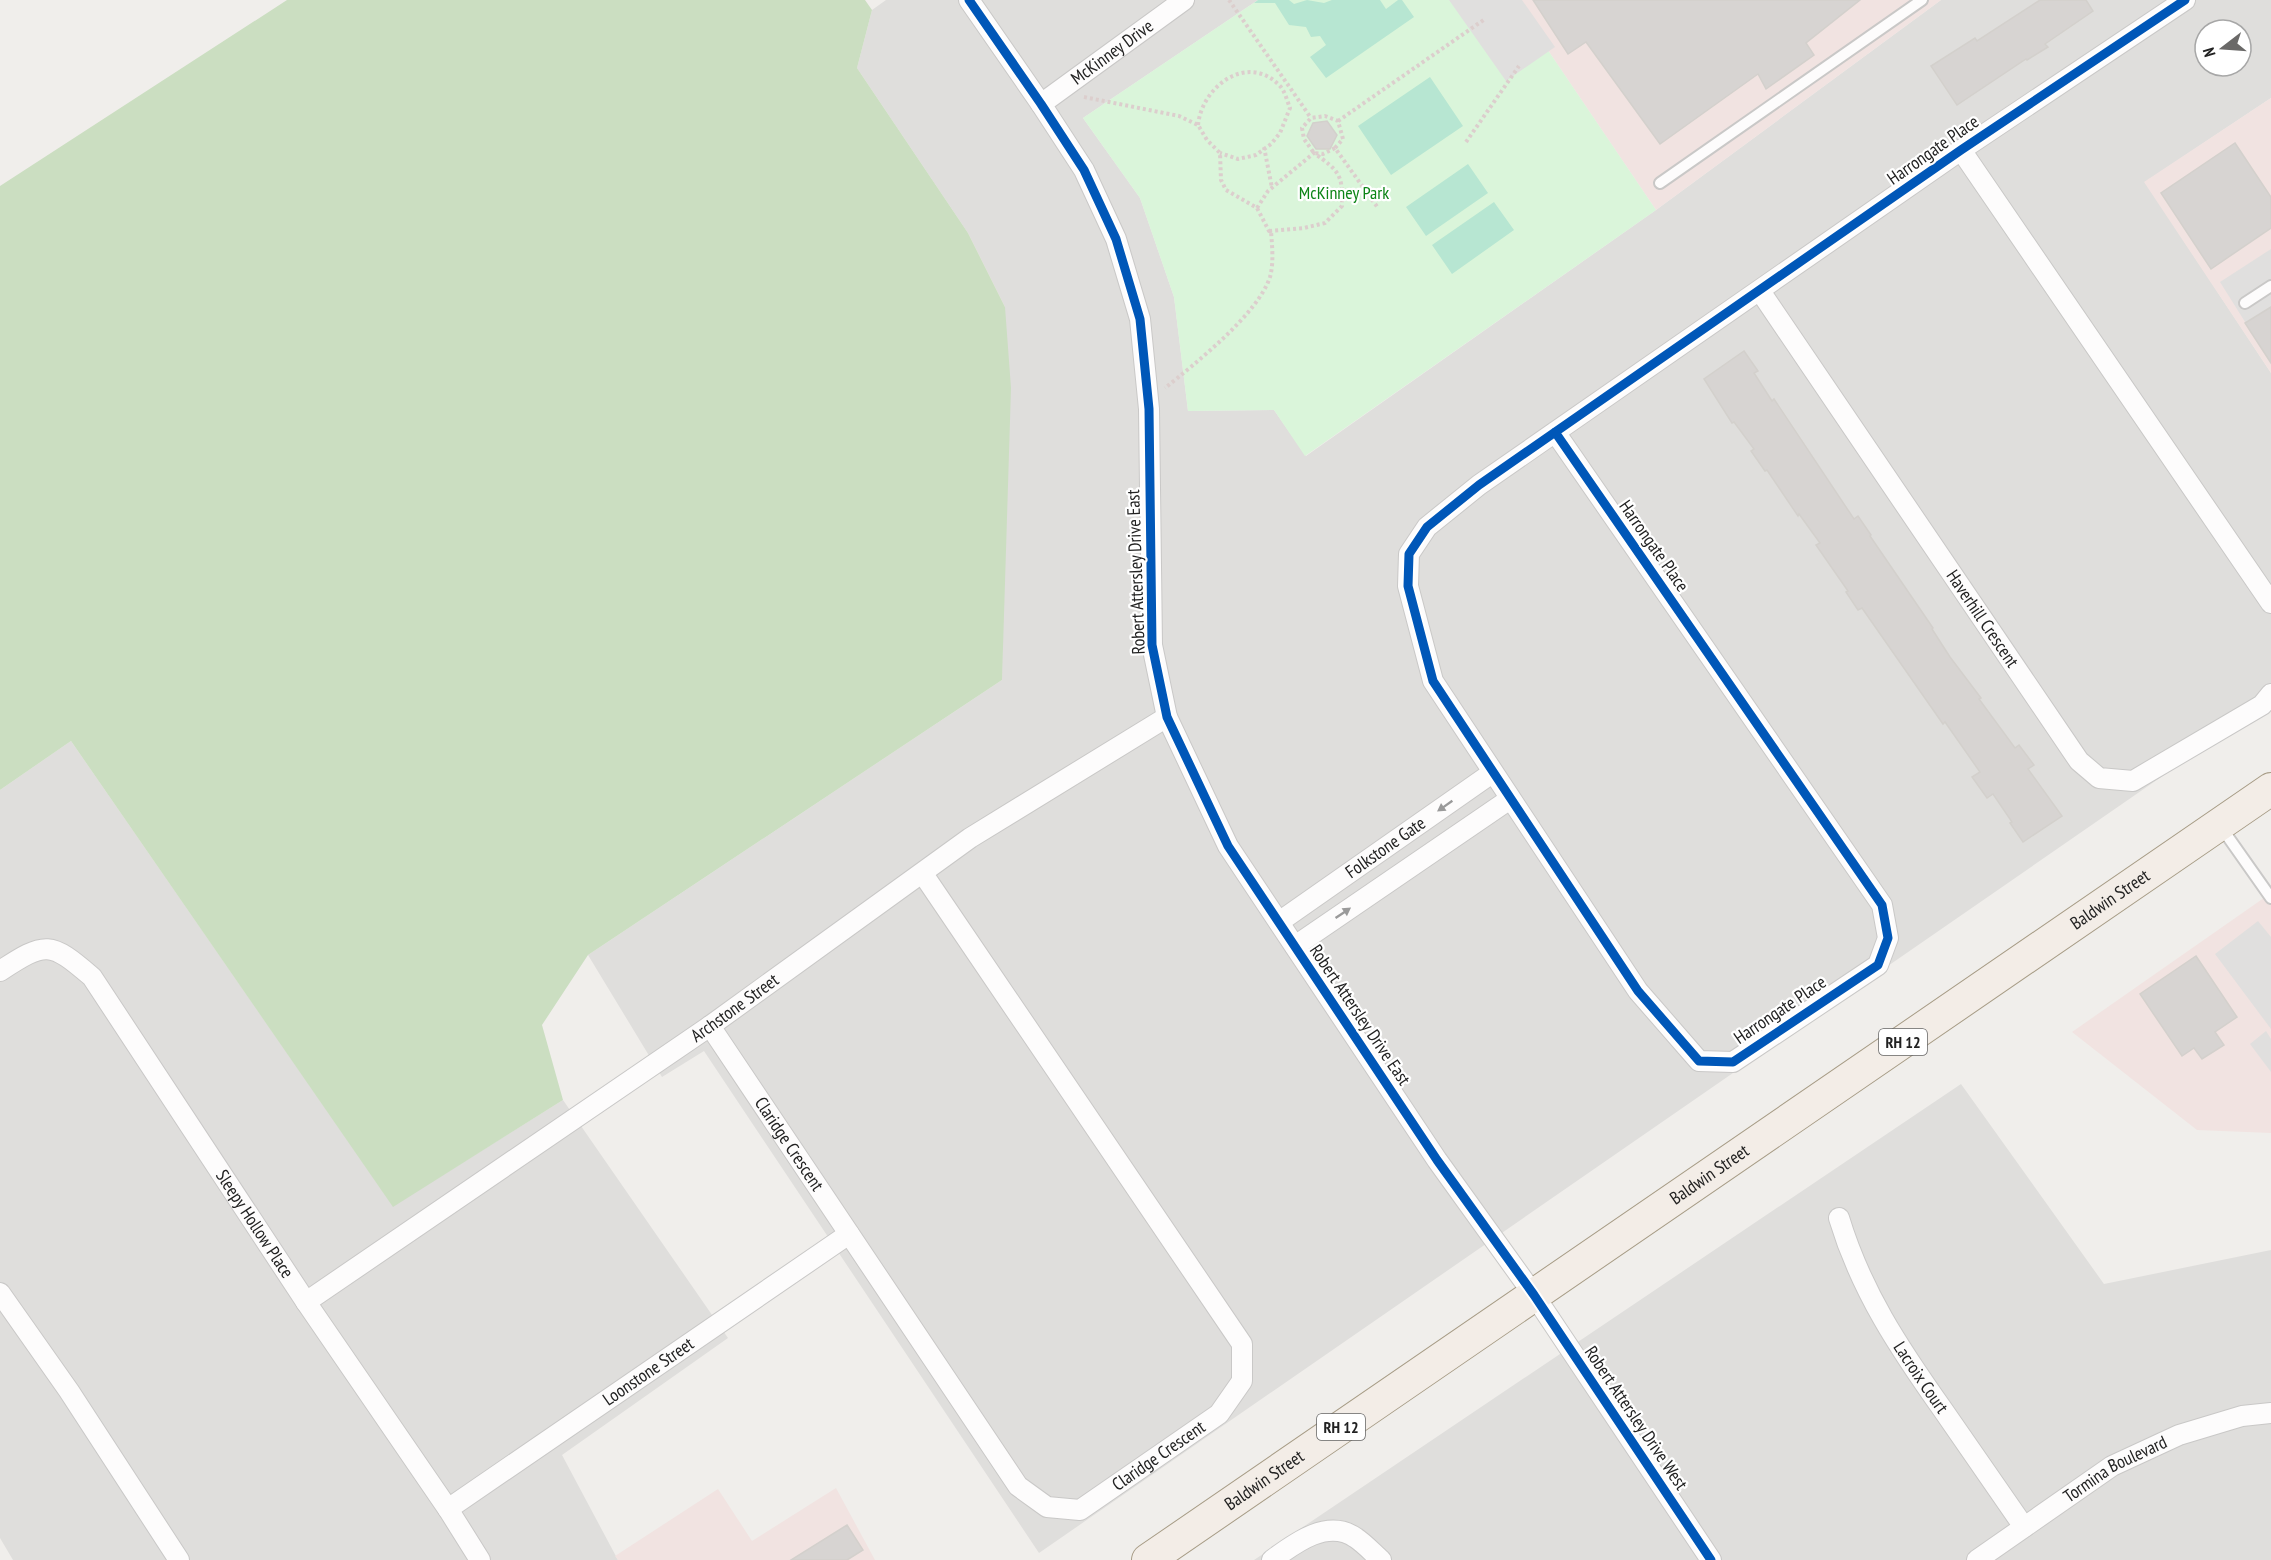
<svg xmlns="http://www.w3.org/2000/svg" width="2271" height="1560" font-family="'PT Sans Narrow',sans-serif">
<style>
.residential{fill:#dfdedc;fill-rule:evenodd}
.commercial{fill:#f1e3e1}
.forest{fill:#cbdec1}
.park{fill:#daf5da}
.pitch{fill:#b7e6d2}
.parking{fill:#e0dfde}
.building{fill:#d7d4d2;stroke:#d3d0cc;stroke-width:1.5}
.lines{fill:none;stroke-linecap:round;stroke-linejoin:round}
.service-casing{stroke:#c9c8c7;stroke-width:14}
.minor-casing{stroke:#c9c8c7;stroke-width:22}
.primary-casing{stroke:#a79c86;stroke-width:34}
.path{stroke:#dccecd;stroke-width:4;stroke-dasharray:3 3;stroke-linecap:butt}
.service{stroke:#fdfcfc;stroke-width:10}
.minor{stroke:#fdfcfc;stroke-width:20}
.primary{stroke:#f3ede7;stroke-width:32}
.cycleway-casing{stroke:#fff;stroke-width:13}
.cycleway{stroke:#0057b8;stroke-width:9}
.oneway{fill:#9a9a9a}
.labels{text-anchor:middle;stroke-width:4.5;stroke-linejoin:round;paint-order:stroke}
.shield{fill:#fff;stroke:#646464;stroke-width:1.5}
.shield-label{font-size:16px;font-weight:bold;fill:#222}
.street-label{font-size:18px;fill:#222;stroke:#fff}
.park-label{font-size:18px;fill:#0c8416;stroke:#fff}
</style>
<rect width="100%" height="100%" fill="#f0eeeb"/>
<path class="residential" d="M886 0H1258L1083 118 1140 198 1174 297 1188 411 1274 410 1306 456 1656 210 1941 0H2271V98L2145 182 2271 373V701L1039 1553 704 1051 662 1077 588 955 1002 680 1005 307 968 233 857 68 872 10ZM2205 30H2241V66H2205Z
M71 741 393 1206 563 1100 728 1338 562 1455 618 1560H13L0 1538V790Z
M1961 1084 2104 1284 2271 1250V1560H1254Z"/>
<path class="commercial" d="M1514 0H1941L1656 210Z
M2271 98V373L2144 182Z
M2271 893V1133L2197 1130 2072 1032Z
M836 1488 875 1560H618L615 1556 718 1489 752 1541Z"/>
<path class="forest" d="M287 0H865L872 10 857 68 968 233 1005 307 1011 388 1002 680 588 955 542 1025 563 1100 393 1207 71 741 0 790V186Z"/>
<path class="park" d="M1258 0H1514L1656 210 1305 456 1274 410 1188 411 1174 297 1140 198 1083 118Z"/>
<path class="pitch" d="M1258 0H1289L1294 4 1307 0 1324 3 1332 0H1380L1386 9 1398 0H1402L1414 17 1326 78 1310 57 1326 45 1320 36 1311 37 1306 27 1289 25 1275 3H1254Z
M1430 77 1463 126 1391 175 1358 126Z
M1468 164 1488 193 1426 236 1406 207Z
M1494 202 1514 230 1452 274 1432 245Z"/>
<path class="parking" d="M1449 0H1522L1555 47 1506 81Z
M2271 249V310L2247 325 2220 282Z
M2258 921 2271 937V1029L2215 954Z
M2266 1031 2271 1039V1072L2250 1044Z"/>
<path class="building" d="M1533 0H1860L1806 43 1814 55 1766 89 1758 74 1660 144 1586 42 1568 54Z
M2040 0H2086L2093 11 2045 44 2048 47 2027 60 2026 59 1957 105 1931 66 1975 38 1977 41Z
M1327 121 1337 135 1330 149H1316L1307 136 1313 123Z
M2235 143 2271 197V228L2211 269 2161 193Z
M2271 307V363L2245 323Z
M1744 351 1758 371 1754 373 1772 401 1774 399 1854 519 1858 516 1871 535 1870 536 1933 628 1932 629 1950 657 1981 698 1979 699 2015 748 2019 745 2034 765 2028 769 2062 816 2023 842 2010 823 2012 822 1993 794 1987 798 1972 777 1980 772 1945 722 1943 724 1862 608 1858 610 1846 592 1848 591 1816 545 1820 543 1799 514 1798 516 1767 470 1765 471 1751 451 1754 449 1734 422 1732 423 1704 379Z
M2196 956 2237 1017 2215 1032 2224 1045 2202 1059 2194 1048 2182 1056 2140 994Z
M847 1525 863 1550 847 1560H791Z"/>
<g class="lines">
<defs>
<path id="service" d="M1660 183 1922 0
M2245 303 2271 286
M2221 827 2271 898"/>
<g id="minor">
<path d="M969 0 1041 104 1084 170 1116 239 1140 319 1149 409 1152 645 1167 717 1228 846 1437 1160 1534 1295 1711 1560"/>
<path id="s1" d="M1041 104 1184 0"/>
<path d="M1961 150 2271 603"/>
<path id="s2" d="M1760 291 2079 761 2099 778 2133 781 2262 705 2271 694"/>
<path d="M1555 432 1882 905 1888 938 1878 965 1733 1062 1699 1061 1638 991 1433 681 1408 586 1409 554 1427 527 1479 485 1961 150 2185 0"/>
<path id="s3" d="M1279 922 1492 773"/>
<path d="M1295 946 1510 799"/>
<path id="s4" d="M0 971C46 941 50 941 92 977L306 1302 448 1509 480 1560"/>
<path id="s5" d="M710 1026 1018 1486 1047 1507 1080 1510 1219 1414 1242 1381V1344L923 874"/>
<path id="s6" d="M1839 1218C1861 1291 1899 1348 1943 1410 1970 1449 1997 1488 2024 1527"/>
<path d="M0 1293 69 1391 179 1560"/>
<path id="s7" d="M306 1302 710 1026 970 838 1167 717"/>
<path id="s8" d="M448 1509 849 1234"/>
<path d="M1272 1560C1295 1543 1328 1518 1356 1538 1365 1544 1373 1553 1381 1560"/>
<path id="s9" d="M1977 1560 2112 1466 2179 1435 2242 1416 2271 1413"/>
</g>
<g id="primary">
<path id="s10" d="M1148 1560 2271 789"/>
</g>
</defs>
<use href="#service" class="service-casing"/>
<use href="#minor" class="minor-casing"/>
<use href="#primary" class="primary-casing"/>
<path class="path" d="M1229 0 1311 118
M1084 97 1179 116 1198 125 1207 140 1220 153 1221 180 1226 190 1257 208 1269 231H1271C1272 246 1274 262 1270 277 1258 314 1196 363 1165 388
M1338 121 1485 19
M1198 125C1202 86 1248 52 1280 86 1285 91 1287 101 1290 108L1280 133 1271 144 1256 155 1238 159 1220 153
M1466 142 1519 66
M1264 147 1272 188
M1335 148 1323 154 1314 153 1304 139 1302 128 1311 118 1325 116 1338 121 1343 139 1335 148 1378 208
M1257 208 1268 191 1314 153C1339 171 1343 174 1342 206L1325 223 1304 228 1270 231"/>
<use href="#service" class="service"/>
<use href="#minor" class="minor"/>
<use href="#primary" class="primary"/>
<defs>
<path id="cycleway" d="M969 0 1041 104 1084 170 1116 239 1140 319 1149 409 1152 645 1167 717 1228 846 1437 1160 1534 1295 1711 1560
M1555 432 1882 905 1888 938 1878 965 1733 1062 1699 1061 1638 991 1433 681 1408 586 1409 554 1427 527 1479 485 1961 150 2185 0"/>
</defs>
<use href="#cycleway" class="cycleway-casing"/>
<use href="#cycleway" class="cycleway"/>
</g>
<defs><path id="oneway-solid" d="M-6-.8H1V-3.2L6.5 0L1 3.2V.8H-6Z" transform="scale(1.5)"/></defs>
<g class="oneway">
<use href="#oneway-solid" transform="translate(1445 806) rotate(145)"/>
<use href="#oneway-solid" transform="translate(1343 913) rotate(-34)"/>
</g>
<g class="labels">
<g class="shield">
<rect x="1879" y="1029" width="48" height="26" rx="4.5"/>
<rect x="1317" y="1414" width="48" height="26" rx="4.5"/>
</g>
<g class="shield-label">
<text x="1903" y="1048">RH 12</text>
<text x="1341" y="1433">RH 12</text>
</g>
<g class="street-label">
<text dy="6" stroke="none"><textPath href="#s1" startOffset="88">McKinney Drive</textPath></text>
<text transform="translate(1933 150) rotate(-35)" y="6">Harrongate Place</text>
<text transform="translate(1654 546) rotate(55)" y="6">Harrongate Place</text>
<text transform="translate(1136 572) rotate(-92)" y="6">Robert Attersley Drive East</text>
<text dy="6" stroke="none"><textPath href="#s2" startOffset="396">Haverhill Crescent</textPath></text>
<text dy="6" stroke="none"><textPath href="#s3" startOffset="130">Folkstone Gate</textPath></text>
<text dy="6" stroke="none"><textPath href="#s10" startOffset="1167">Baldwin Street</textPath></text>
<text dy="6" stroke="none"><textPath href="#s7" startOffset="520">Archstone Street</textPath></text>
<text transform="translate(1780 1010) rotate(-34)" y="6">Harrongate Place</text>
<text transform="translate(1360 1015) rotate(56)" y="6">Robert Attersley Drive East</text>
<text dy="6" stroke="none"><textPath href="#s5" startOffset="142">Claridge Crescent</textPath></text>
<text dy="6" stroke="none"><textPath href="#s10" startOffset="681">Baldwin Street</textPath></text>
<text dy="6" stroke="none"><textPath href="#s4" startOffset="402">Sleepy Hollow Place</textPath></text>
<text dy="6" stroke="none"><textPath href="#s8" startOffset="243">Loonstone Street</textPath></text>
<text dy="6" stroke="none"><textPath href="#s6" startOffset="180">Lacroix Court</textPath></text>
<text transform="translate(1636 1418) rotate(56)" y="6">Robert Attersley Drive West</text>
<text dy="6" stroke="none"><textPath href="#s5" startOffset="718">Claridge Crescent</textPath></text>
<text dy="6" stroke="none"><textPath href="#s9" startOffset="166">Tormina Boulevard</textPath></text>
<text dy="6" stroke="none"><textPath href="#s10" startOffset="141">Baldwin Street</textPath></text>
</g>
<g class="park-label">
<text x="1344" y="199">McKinney Park</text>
</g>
</g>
<g transform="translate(2223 48) rotate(253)"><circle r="28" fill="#ffffff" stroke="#a7a7a7" stroke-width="1.5"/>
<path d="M0-4.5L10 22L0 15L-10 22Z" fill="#6a6968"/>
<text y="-9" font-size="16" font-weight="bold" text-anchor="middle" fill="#222222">N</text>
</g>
</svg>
